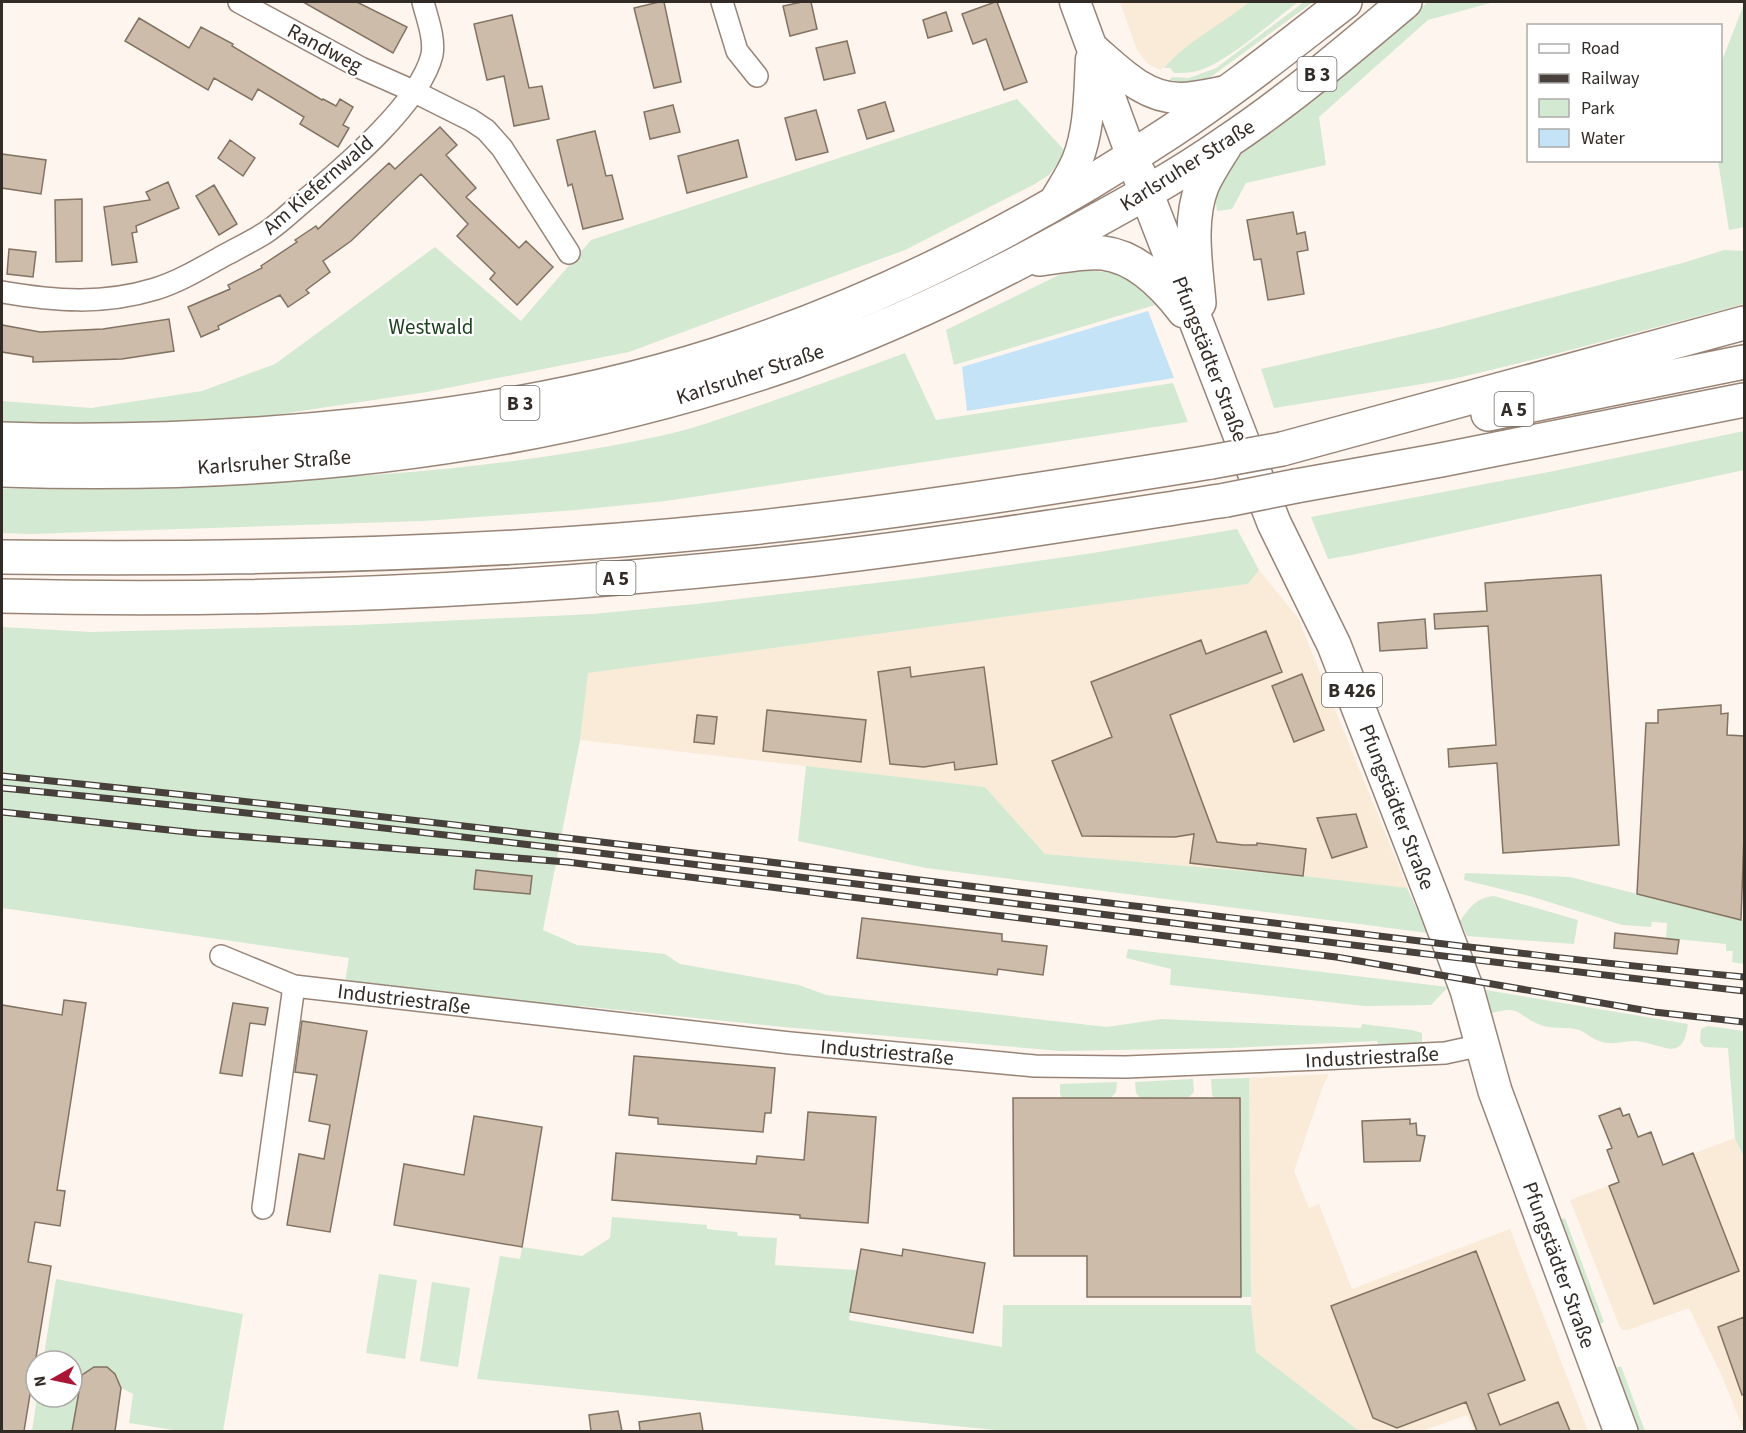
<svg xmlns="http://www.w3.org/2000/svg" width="1746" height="1433" font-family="'Source Sans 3',sans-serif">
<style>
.commercial{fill:#f9ebd7}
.green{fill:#d3e9d2}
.water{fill:#c4e3f7}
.building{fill:#cdbcaa;stroke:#827261;stroke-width:1.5}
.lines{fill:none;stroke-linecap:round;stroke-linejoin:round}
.street-casing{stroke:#988476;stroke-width:24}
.secondary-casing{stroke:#988476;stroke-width:33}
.primary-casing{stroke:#988476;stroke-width:36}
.highway-casing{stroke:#988476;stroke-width:36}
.street{stroke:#fff;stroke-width:21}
.secondary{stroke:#fff;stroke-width:30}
.primary{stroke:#fff;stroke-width:33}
.highway{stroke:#fff;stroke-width:33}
.rail-casing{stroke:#48403a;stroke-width:7}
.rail{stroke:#fff;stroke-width:4.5;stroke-dasharray:14;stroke-linecap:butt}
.highway-bridge-casing{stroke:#988476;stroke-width:36;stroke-linecap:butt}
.highway-bridge{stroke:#fff;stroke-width:33}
.labels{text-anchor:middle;stroke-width:4.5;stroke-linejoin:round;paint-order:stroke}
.shield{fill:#fff;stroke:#706b66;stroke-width:1.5}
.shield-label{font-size:20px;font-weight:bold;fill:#332b25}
.street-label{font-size:21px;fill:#332b25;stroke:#fff}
.park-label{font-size:21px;fill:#1e431f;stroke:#fff}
</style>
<rect width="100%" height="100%" fill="#fef5ef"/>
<path class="commercial" d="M1120 2H1249L1235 14 1182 50 1161 70 1148 64 1137 50Z
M1259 570 1298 618 1408 889 1303 876 1045 854 985 787 580 740 587 673 1248 584Z
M1329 1074 1323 1086 1294 1171 1309 1208 1319 1204 1352 1289 1510 1229 1588 1431H1474L1467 1415 1422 1431H1359L1256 1352 1251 1305 1249 1078Z
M1735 1138 1744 1159V1431L1721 1374 1689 1308 1628 1330H1622L1619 1325 1570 1200Z"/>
<path class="green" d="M1249 2H1298C1274 20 1225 64 1197 71 1190 73 1182 73 1174 73L1170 68H1164C1188 40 1222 25 1249 2Z
M1304 2H1313L1212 76 1191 86 1167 83 1172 77 1189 78 1216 68Z
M1428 2H1494L1428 20 1319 117 1326 165 1246 183 1232 209 1217 211 1215 194 1226 161Z
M1744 4V227L1729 230 1718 161 1720 160 1721 63Z
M1017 99 1066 152 1049 175 1033 185 905 250 629 352 427 392 161 432 2 430V401L91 408 202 391 275 364 435 247 521 321 591 240Z
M1724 250 1744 251V304L1540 358 1453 379 1274 408 1261 369 1438 328 1686 262Z
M1088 270 1119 274 1140 288 1155 305 954 365 946 330 1061 274Z
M905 353 936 420 1173 383 1188 422 666 501 576 510 423 521 30 534 2 533V489C221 483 444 483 660 436 694 429 728 416 761 405 809 388 857 371 905 353Z
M1744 431V470L1352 555 1328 559 1311 517 1554 471Z
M1237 529 1259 570 1248 584 588 673 580 740 543 930 577 945 665 954 680 964 799 985 826 995 1107 1027 1161 1019 1361 1028 1362 1024 1412 1030 1422 1033V1045L1379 1048 1377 1041 1230 1048 1060 1051 783 1027 580 1006 578 1011 345 982 349 958 2 908V627L91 632 357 625 593 614 696 604 918 578 1093 553Z
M806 766 985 787 1045 854 1303 876 1407 888 1428 933 926 868 798 841Z
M1465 873 1570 877 1744 921V964L1732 962 1733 951H1726V944L1666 938 1667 923 1652 922 1651 927 1622 925 1533 897 1464 880Z
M1494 896 1578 920 1574 944 1467 936 1460 921C1470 907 1476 898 1494 896Z
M1128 949 1448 987 1431 1005 1365 1006 1170 985 1171 969 1126 958Z
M1486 990 1688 1024C1683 1065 1662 1043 1636 1041 1624 1041 1611 1046 1599 1041 1592 1039 1587 1033 1579 1030 1566 1026 1551 1030 1538 1024 1515 1014 1521 1005 1492 1013L1487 1002Z
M1708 1026 1744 1031V1158L1735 1138 1728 1048 1704 1047 1700 1042 1701 1029Z
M1249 1078 1251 1297H1241L1240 1098H1215L1212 1095 1211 1079Z
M1193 1079 1194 1092 1189 1097 1140 1098 1136 1093 1135 1082Z
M1117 1082 1116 1092 1111 1098H1062L1060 1094V1084Z
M612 1217 707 1225V1229L737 1232 738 1236 777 1238 775 1265 857 1270 849 1320 1002 1347 1003 1305H1251L1256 1352 1359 1431H1006L477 1379 500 1256 520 1259 522 1247 582 1256 610 1238Z
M1565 1218 1604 1322 1598 1325 1558 1221Z
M379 1274 417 1280 405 1359 366 1353Z
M56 1279 243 1314 223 1431H180L129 1423 133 1394 121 1388 115 1374 107 1367H94L82 1375 72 1431 32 1432 37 1397H72V1361H43Z
M432 1282 470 1288 458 1367 420 1361Z
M1621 1366 1645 1431H1639L1615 1368Z"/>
<path class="water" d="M1148 311 1174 378 967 411 962 367Z"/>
<path class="building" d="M303 2H357L407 27 393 53Z
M659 2H664L681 82 654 88 634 8Z
M802 2H811L817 29 790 36 783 6Z
M995 2H997L1027 82 1004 90 986 39 973 44 962 14Z
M946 12 952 31 928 38 923 20Z
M512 15 529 88 542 86 549 119 514 126 504 76 487 80 474 24Z
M139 18 189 48 201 27 233 44 232 46 322 100 323 99 336 106 340 99 353 107 343 125 349 128 338 147 300 124 304 117 258 89 252 100 214 78 208 90 125 41Z
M847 41 855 73 824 80 816 48Z
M885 102 894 131 867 139 858 110Z
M673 105 680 132 650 139 644 112Z
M816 110 828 152 796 160 785 118Z
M440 127 457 145 446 155 476 188 466 197 519 248 526 241 553 267 517 305 490 279 495 273 457 236 468 224 421 174 351 241 323 261 330 272 306 290 309 293 288 307 280 295 218 326 219 329 201 337 188 307 230 289 228 285 262 268 261 266 297 242 295 240 316 226 318 229 389 163 395 169Z
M595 131 606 176 612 175 623 219 583 229 572 184 568 186 557 140Z
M230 140 255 158 243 176 218 158Z
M738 140 747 177 687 193 678 156Z
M2 154 46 160 41 194 2 188Z
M168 182 179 208 136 226 137 232 132 233 137 262 112 265 104 207 150 200 146 192Z
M214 185 237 224 219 235 196 196Z
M82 199V261L56 262 55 200Z
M1293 212 1297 234 1305 232 1308 250 1297 252 1304 294 1268 300 1261 259 1254 260 1247 220Z
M9 249 36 252 33 277 7 274Z
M169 319 174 351 122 359 33 362V357L2 352V325L40 332 103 329Z
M1601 575 1619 845 1503 853 1497 763 1449 767 1448 749 1496 745 1488 626 1435 629 1434 614 1487 611 1485 583Z
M1425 619 1427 648 1380 651 1378 623Z
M1266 631 1282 672 1170 715 1217 842 1243 845H1257V843L1306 849 1303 876 1190 863 1194 834 1175 837 1082 836 1052 761 1112 737 1091 682 1201 640 1206 654Z
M910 667 911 677 984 667 997 764 955 770 954 762 924 767 890 764 878 672Z
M1302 674 1324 730 1294 742 1272 686Z
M1721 705V714L1728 713 1727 735 1744 736V836L1741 920 1637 894 1646 723H1658V710Z
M767 710 866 720 861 762 763 751Z
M697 715 717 717 714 744 694 742Z
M1356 814 1367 847 1332 858 1317 818Z
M476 870 532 876 530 894 474 889Z
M862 918 1002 934V941L1047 946 1043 975 998 969 997 975 857 958Z
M1615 933 1679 940 1677 954 1614 948Z
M64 1000 86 1003 57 1190 65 1191 60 1226 35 1222 28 1262 51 1266 24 1431H2V1005L62 1015Z
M233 1003 268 1008 265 1025 250 1023 242 1076 220 1073Z
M302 1021 367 1031 330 1232 287 1225 299 1154 324 1159 330 1125 309 1121 317 1075 295 1072Z
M634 1056 775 1068 771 1113H765L763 1132 658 1124V1118L629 1115Z
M1013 1098H1240L1241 1297H1087V1256H1014Z
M1620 1108 1623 1116 1629 1114 1638 1137 1651 1132 1663 1165 1693 1153 1739 1271 1654 1304 1609 1186 1619 1182 1607 1150 1612 1148 1599 1116Z
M808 1112 876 1117 868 1223 800 1218V1215L612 1200 616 1153 756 1164 757 1156 804 1160Z
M474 1116 542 1127 522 1247 394 1225 404 1164 464 1175Z
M1410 1119V1124L1416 1123 1417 1135 1425 1136 1420 1161 1364 1162 1362 1121Z
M861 1249 902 1256 903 1249 985 1263 973 1333 850 1312Z
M1476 1251 1525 1380 1488 1394 1500 1425 1558 1402 1570 1431H1477L1466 1402 1397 1428 1373 1418 1331 1306Z
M1744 1317V1394L1742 1395 1718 1327Z
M94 1367H107L115 1374 121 1388 115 1431H72L82 1375Z
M618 1411 622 1431H591L589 1415Z
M700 1413 703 1431H640L639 1422Z"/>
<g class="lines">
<defs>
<path id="street" d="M239 2 361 68 413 91 471 120 486 130 502 148 569 253
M722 2 737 51 757 76
M2 292C54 301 103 305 155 289 179 282 203 267 225 255 238 248 252 241 265 233 279 224 291 212 304 201 342 169 420 104 432 55 435 38 427 18 423 2
M221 956 294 986 790 1043 1035 1066 1126 1067 1321 1059 1445 1053 1482 1045
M263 1208 294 986"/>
<path id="secondary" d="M1075 2 1132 157
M1094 49C1119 71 1145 98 1180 98 1197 98 1214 93 1231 90
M1054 202C1062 188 1071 175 1077 161 1090 129 1089 93 1091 59"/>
<path id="primary" d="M1139 174 1274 523 1334 645 1435 905 1467 990 1495 1091 1621 1432
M1039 259C1059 257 1083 251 1103 253 1137 257 1165 286 1184 311
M1199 303C1196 266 1188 222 1202 186 1208 172 1217 159 1225 146
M2 439C125 443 249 437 372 424 498 410 622 387 742 346 893 295 1037 220 1170 132 1231 92 1288 46 1345 2
M2 470C267 479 538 451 791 363 887 329 979 285 1068 236 1121 207 1175 178 1225 143 1288 101 1347 51 1405 2"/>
<path id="highway" d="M1488 414 1744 362
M1282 449 1744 323
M1296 486 1441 460 1744 400
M2 557C242 560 482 555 721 531 885 515 1048 488 1211 462
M2 596C273 603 546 589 816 559 953 543 1089 521 1226 500"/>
</defs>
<use href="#street" class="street-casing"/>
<use href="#secondary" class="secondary-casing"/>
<use href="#primary" class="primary-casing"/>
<use href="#highway" class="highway-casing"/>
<use href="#street" class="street"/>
<use href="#secondary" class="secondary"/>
<use href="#primary" class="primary"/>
<use href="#highway" class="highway"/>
<defs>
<path id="rail" d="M2 776C391 815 778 863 1167 910 1359 933 1551 959 1744 977
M2 788C584 844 1163 926 1744 991
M2 812 197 833 567 862 1336 957 1654 1012 1744 1022"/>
</defs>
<use href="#rail" class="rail-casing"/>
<use href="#rail" class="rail"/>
<defs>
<path id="highway-bridge" d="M1211 462 1282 449
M1226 500 1296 486"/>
</defs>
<use href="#highway-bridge" class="highway-bridge-casing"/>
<use href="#highway-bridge" class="highway-bridge"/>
</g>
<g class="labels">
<g class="shield">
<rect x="1297.5" y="57" width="39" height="34" rx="4.5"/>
<rect x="500.5" y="386" width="39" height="34" rx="4.5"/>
<rect x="1494.5" y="392" width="39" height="34" rx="4.5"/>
<rect x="596.5" y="561" width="39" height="34" rx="4.5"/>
<rect x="1322" y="673" width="60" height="34" rx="4.5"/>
</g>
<g class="shield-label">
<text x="1317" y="81">B 3</text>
<text x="520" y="410">B 3</text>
<text x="1514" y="416">A 5</text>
<text x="616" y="585">A 5</text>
<text x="1352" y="697">B 426</text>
</g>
<g class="street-label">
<text transform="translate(325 48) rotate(28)" y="7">Randweg</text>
<text transform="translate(1187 165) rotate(-32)" y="7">Karlsruher Straße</text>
<text transform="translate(318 185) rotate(-41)" y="7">Am Kiefernwald</text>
<text transform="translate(1210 359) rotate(69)" y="7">Pfungstädter Straße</text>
<text transform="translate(750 374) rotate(-18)" y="7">Karlsruher Straße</text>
<text transform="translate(274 462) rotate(-4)" y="7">Karlsruher Straße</text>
<text transform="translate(1397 807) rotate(69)" y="7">Pfungstädter Straße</text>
<text transform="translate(404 999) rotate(7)" y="7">Industriestraße</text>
<text transform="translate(887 1052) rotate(5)" y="7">Industriestraße</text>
<text transform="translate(1372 1057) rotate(-3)" y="7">Industriestraße</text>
<text transform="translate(1559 1265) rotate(70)" y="7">Pfungstädter Straße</text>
</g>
<g class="park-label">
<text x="431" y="334">Westwald</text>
</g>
</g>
<rect width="1746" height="1433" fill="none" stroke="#332b25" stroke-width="6"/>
<rect x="1527" y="24" width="195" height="138" fill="#ffffff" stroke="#adaaa8" stroke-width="1.5"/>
<rect x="1539" y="44" width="30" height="9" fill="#ffffff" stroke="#adaaa8" stroke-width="1.5"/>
<text x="1581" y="54" font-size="18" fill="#332b25">Road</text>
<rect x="1539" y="74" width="30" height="9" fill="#48403a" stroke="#adaaa8" stroke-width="1.5"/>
<text x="1581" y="84" font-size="18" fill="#332b25">Railway</text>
<rect x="1539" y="99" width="30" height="18" fill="#d3e9d2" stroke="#adaaa8" stroke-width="1.5"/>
<text x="1581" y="114" font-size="18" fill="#332b25">Park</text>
<rect x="1539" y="129" width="30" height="18" fill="#c4e3f7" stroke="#adaaa8" stroke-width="1.5"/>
<text x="1581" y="144" font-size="18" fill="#332b25">Water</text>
<g transform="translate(54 1379) rotate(261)"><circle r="28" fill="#ffffff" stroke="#adaaa8" stroke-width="1.5"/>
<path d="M0-4.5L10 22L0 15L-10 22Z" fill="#ac1636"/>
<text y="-9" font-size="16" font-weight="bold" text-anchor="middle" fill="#332b25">N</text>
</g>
</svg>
